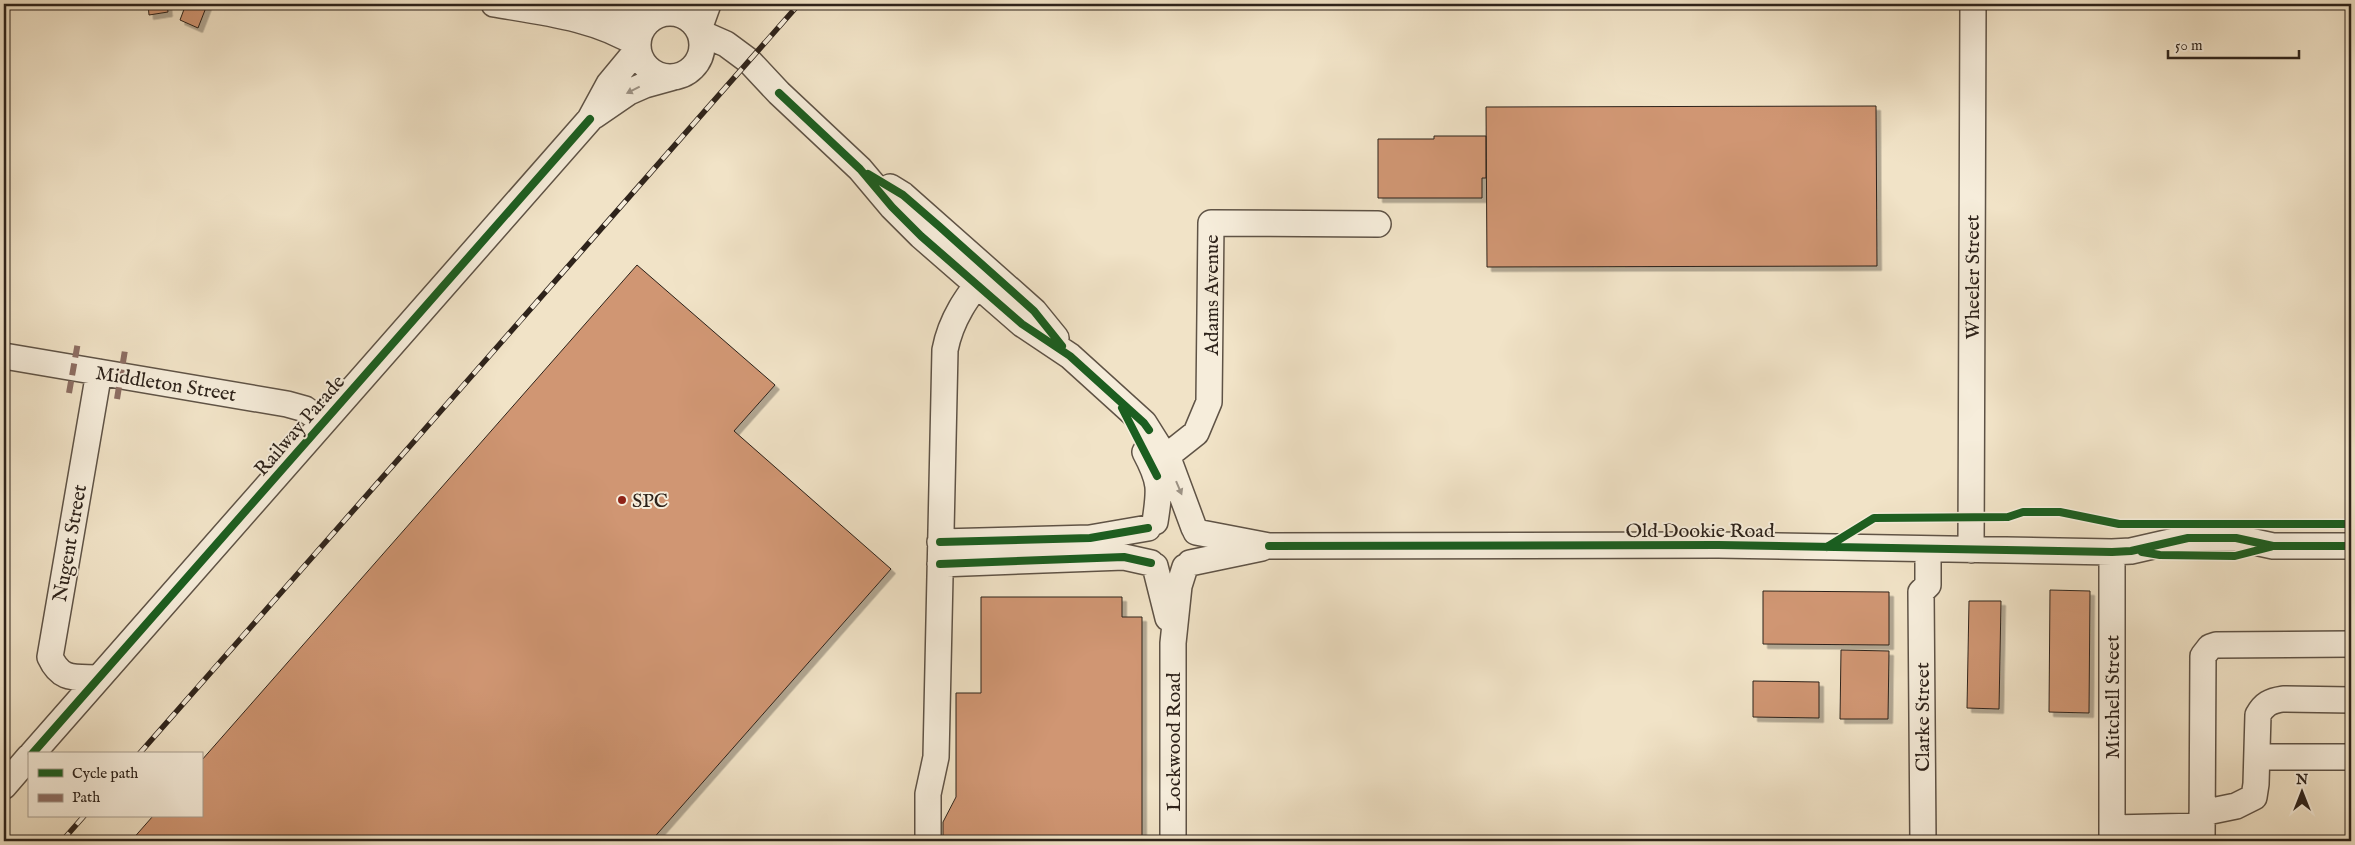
<svg xmlns="http://www.w3.org/2000/svg" width="2355" height="845" font-family="'IM FELL English',serif">
<style>
.building{fill:#d09673;stroke:#2e231b;filter:url(#shadow)}
.lines{fill:none;stroke-linecap:round;stroke-linejoin:round}
.minor-casing{stroke:#5f5346;stroke-width:28}
.minor{stroke:#f6eddb;stroke-width:25}
.rail-casing{stroke:#2e231b;stroke-width:5.5}
.rail{stroke:#f6eddb;stroke-width:4;stroke-dasharray:11;stroke-linecap:butt}
.quiet{stroke:#8d6e63;stroke-width:6;stroke-dasharray:12 6;stroke-linecap:butt}
.cycleway-casing{stroke:#f6eddb;stroke-width:11}
.cycleway{stroke:#1b5e20;stroke-width:8}
.oneway{fill:#9c9285}
.poi-dot{fill:#8f2418;stroke:#f6eddb;stroke-width:2}
.labels{text-anchor:middle;stroke-width:4;stroke-linejoin:round;paint-order:stroke}
.street-label{font-size:20px;fill:#2e231b;stroke:#f6eddb}
.poi-label{font-size:20px;fill:#2e231b;stroke:#f6eddb;text-anchor:start}
</style>
<defs>
<filter id="shadow"><feDropShadow dx="4.5" dy="4.5" stdDeviation="0" flood-color="#0004"/></filter>
</defs>
<rect width="100%" height="100%" fill="#f1e3c7"/>
<filter id="stains"><feTurbulence type="fractalNoise" baseFrequency=".004" numOctaves="4"/><feColorMatrix values="0 0 0 0 .2 0 0 0 0 .09 0 0 0 0 .02 0 0 0 .5 -.17"/></filter>
<radialGradient id="worn" r=".72"><stop offset=".6" stop-color="#630" stop-opacity="0"/><stop offset="1" stop-color="#630" stop-opacity=".3"/></radialGradient>
<path class="building" d="M148 4H167L168 12 149 15Z
M186 4 207 5 198 28 180 20Z
M1876 106 1877 266 1487 267 1486 107Z
M1434 136H1486V178H1482V198H1378V139H1434Z
M637 265 775 385 734 431 891 569 651 841H131L153 816H201V761Z
M2050 590 2090 591 2089 713 2049 712Z
M1763 591 1889 592V645L1763 644Z
M981 597H1122V617H1142V841H943V822L956 797V693H981Z
M1969 601H2001L1999 709 1967 708Z
M1841 650 1889 651 1888 719H1840Z
M1753 681 1819 682V718L1753 717Z"/>
<g class="lines">
<defs>
<path id="minor" d="M494 4C542 12 597 18 638 45
M638 45a32 32 0 1 1 64 0a32 32 0 1 1-64 0Z
M589 14 654 17
M699 29 708 4
M701 33 726 44 749 61 779 93 860 169 892 207 921 236 1022 324 1070 356 1144 423 1171 466 1194 528
M594 116 629 92 645 85 674 77
M890 187 903 195 1034 311 1056 338
M4 356 287 404 305 409 323 422
M1145 452C1161 482 1160 489 1155 522
M1164 455 1172 452 1196 433 1209 402 1211 223 1378 224
M1196 532 1269 546 1718 545 2112 552 2131 551 2188 538H2236L2273 546H2351
M940 542 1090 538 1148 528
M1971 550 1973 4
M2112 552V841
M1190 563 1262 548
M940 564 1124 557 1151 563
M1155 566 1168 618
M98 678C74 677 61 681 50 657L99 372
M32 754 590 119 609 84 638 49
M2257 757H2351
M4 786 29 757
M2202 813 2236 806 2254 797 2256 784 2258 715C2264 704 2270 701 2283 699L2351 700
M2112 828 2202 826
M928 841V794L936 757 945 350C951 318 968 296 987 271
M1173 841V643L1179 586 1185 567
M1923 841 1921 592 1928 585V549
M2202 841 2203 656 2210 647 2216 645 2351 644"/>
</defs>
<use href="#minor" class="minor-casing"/>
<use href="#minor" class="minor"/>
<defs>
<path id="rail" d="M139 754 799 4
M62 841 84 816"/>
</defs>
<use href="#rail" class="rail-casing"/>
<use href="#rail" class="rail"/>
<path class="quiet" d="M69 393 78 342
M117 399 125 350"/>
<defs>
<path id="cycleway" d="M779 93 860 169 892 207 921 236 1022 324 1070 356 1144 423 1149 430
M868 174 903 195 940 227 1034 311 1062 346
M1122 408 1157 476
M940 542 1090 538 1148 528
M1269 546 1718 545 2112 552 2131 551 2188 538H2236L2273 546H2351
M1827 547 1874 518 2008 517 2023 512H2060L2119 524H2351
M2142 552 2160 555 2235 556 2270 547
M940 564 1124 557 1151 563
M32 754 590 119"/>
</defs>
<use href="#cycleway" class="cycleway-casing"/>
<use href="#cycleway" class="cycleway"/>
</g>
<defs><path id="oneway-solid" d="M-6-.8H1V-3.2L6.5 0L1 3.2V.8H-6Z" transform="scale(1.25)"/></defs>
<g class="oneway">
<use href="#oneway-solid" transform="translate(633 90) rotate(153)"/>
<use href="#oneway-solid" transform="translate(1179 488) rotate(67)"/>
</g>
<circle class="poi-dot" cx="622" cy="500" r="5"/>
<g class="labels">
<g class="street-label">
<text transform="translate(1972 277) rotate(-90)" y="7">Wheeler Street</text>
<text transform="translate(1211 295) rotate(-90)" y="7">Adams Avenue</text>
<text transform="translate(166 383) rotate(9)" y="7">Middleton Street</text>
<text transform="translate(299 425) rotate(-49)" y="7">Railway Parade</text>
<text x="1700" y="537">Old Dookie Road</text>
<text transform="translate(69 543) rotate(-80)" y="7">Nugent Street</text>
<text transform="translate(2112 697) rotate(-90)" y="7">Mitchell Street</text>
<text transform="translate(1922 717) rotate(-90)" y="7">Clarke Street</text>
<text transform="translate(1173 742) rotate(-90)" y="7">Lockwood Road</text>
</g>
<g class="poi-label">
<text x="632" y="507">SPC</text>
</g>
</g>
<rect width="2355" height="845" fill="none" stroke="#f1e3c7" stroke-width="20"/>
<rect x="5" y="5" width="2345" height="835" fill="none" stroke="#2e231b" stroke-width="2.5"/>
<rect x="10" y="10" width="2335" height="825" fill="none" stroke="#2e231b"/>
<rect x="28" y="752" width="175" height="65" fill="#f6eddb" stroke="#a69c8e"/>
<rect x="38" y="769" width="25" height="8" fill="#1b5e20" stroke="#a69c8e"/>
<text x="72" y="778" font-size="15" fill="#2e231b">Cycle path</text>
<rect x="38" y="794" width="25" height="8" fill="#8d6e63" stroke="#a69c8e"/>
<text x="72" y="802" font-size="15" fill="#2e231b">Path</text>
<g transform="translate(2302 792)" stroke="#f6eddb" stroke-width="4" paint-order="stroke">
<path d="M0-4L9 19L0 12L-9 19Z" fill="#2e231b"/>
<text y="-8" font-size="14" font-weight="bold" text-anchor="middle" fill="#2e231b">N</text>
</g>
<path d="M2168 50v8h131v-8" fill="none" stroke="#2e231b" stroke-width="2.5"/>
<text x="2175" y="50" font-size="15" fill="#2e231b" stroke="#f6eddb" stroke-width="4" paint-order="stroke">50 m</text>
<rect width="100%" height="100%" filter="url(#stains)"/>
<rect width="100%" height="100%" fill="url(#worn)"/>
</svg>
